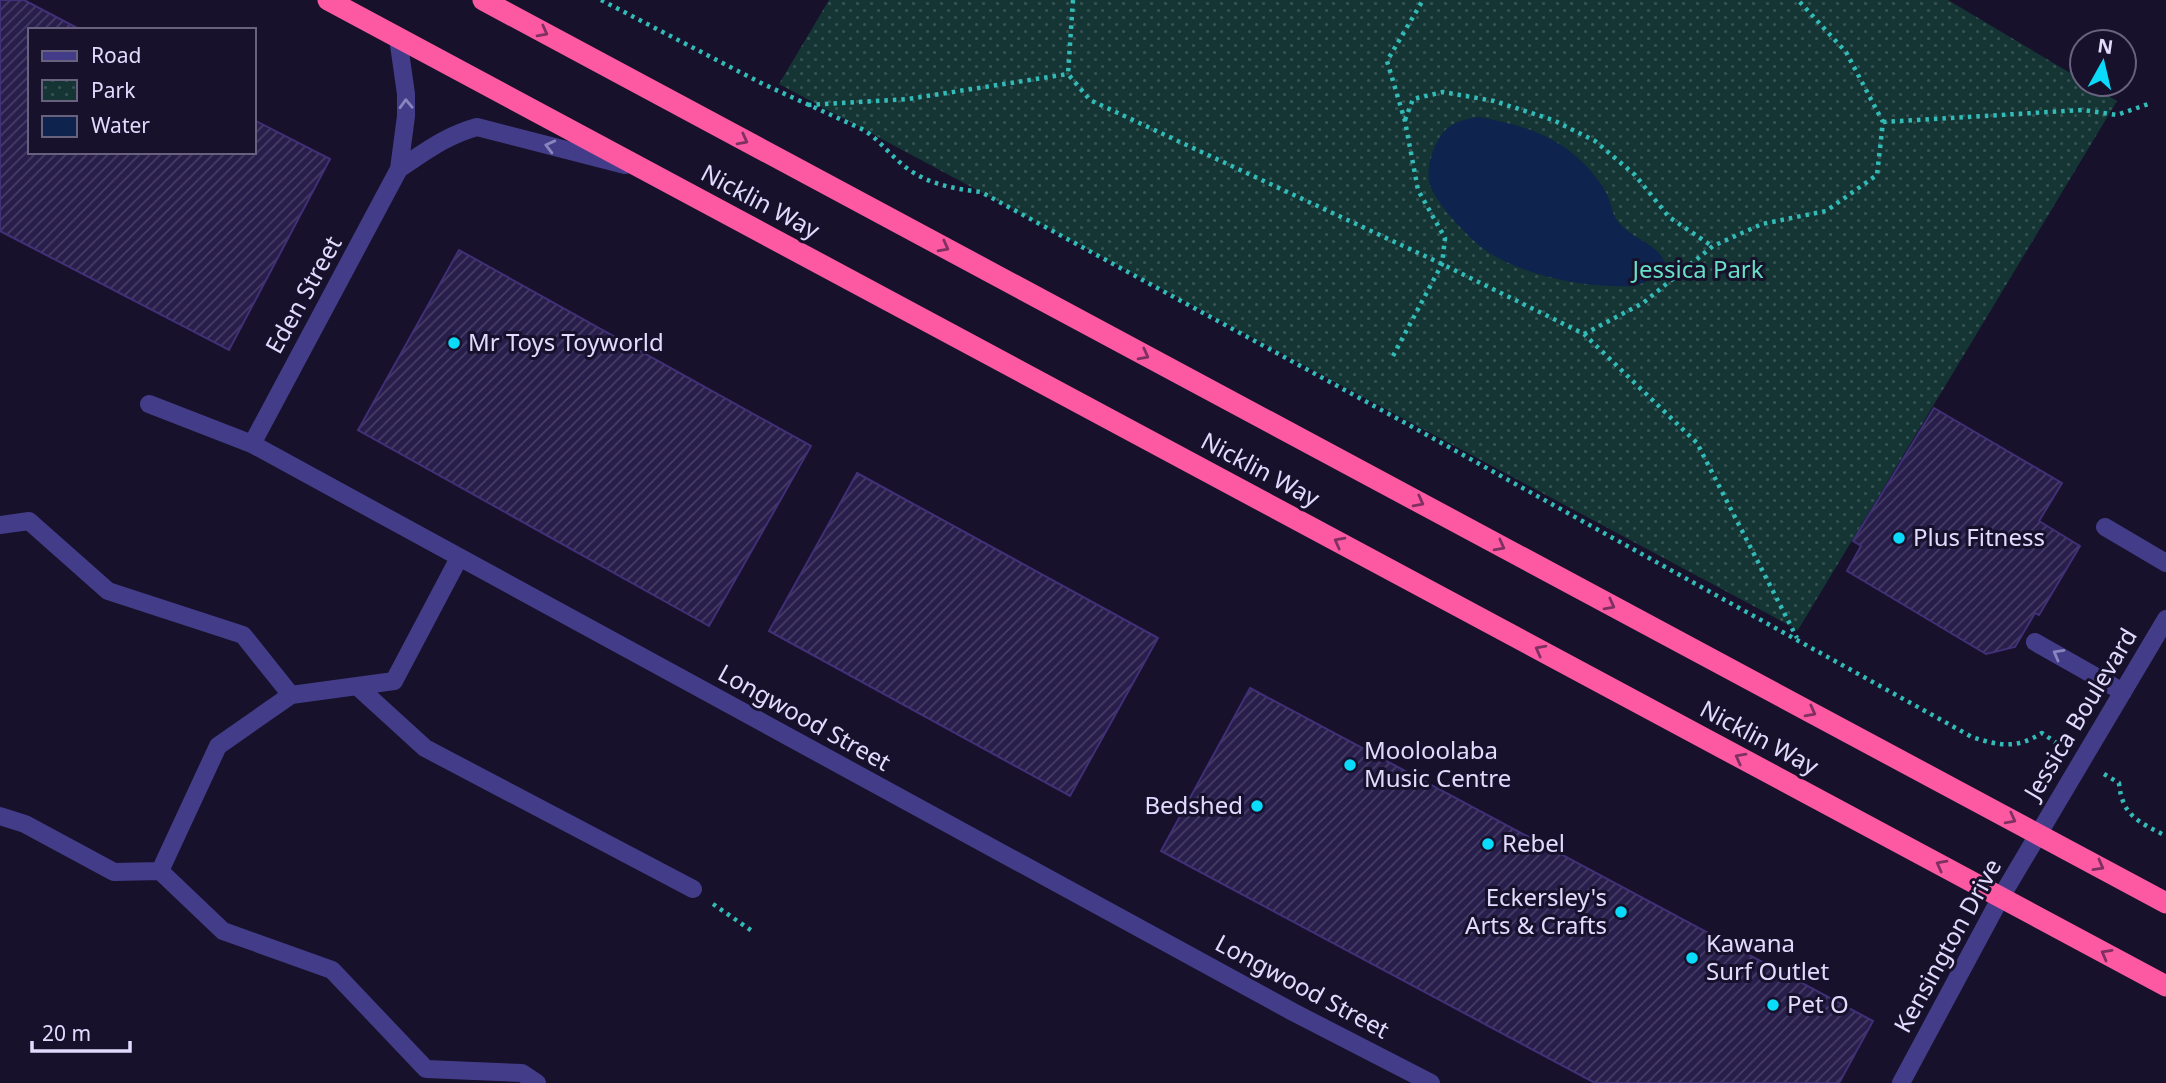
<svg xmlns="http://www.w3.org/2000/svg" width="2166" height="1083" font-family="'Noto Sans',sans-serif">
<style>
.park{fill:url(#park-dots)}
.water{fill:#0e234d}
.building{fill:url(#building-hatch);stroke:#403077;stroke-width:2}
.lines{fill:none;stroke-linecap:round;stroke-linejoin:round}
.path{stroke:#33bbb7;stroke-width:4.5;stroke-dasharray:3.5 5;stroke-linecap:butt}
.minor{stroke:#433d89;stroke-width:18}
.highway{stroke:#fc59a2;stroke-width:21}
.oneway{stroke:#7e3161}
.oneway2{stroke:#8a85be}
.poi-dot{fill:#0bdbfb;stroke:#17112b;stroke-width:2.5}
.labels{text-anchor:middle;stroke-width:6;stroke-linejoin:round;paint-order:stroke}
.street-label{font-size:24px;fill:#e1dcfe;stroke:#17112b}
.park-label{font-size:24px;fill:#67dfc5;stroke:#17112b}
.poi-label{font-size:24px;fill:#e1dcfe;stroke:#17112b;text-anchor:start}
</style>
<defs>
<pattern id="park-dots" width="8" height="8" patternUnits="userSpaceOnUse" patternTransform="scale(1.75)"><rect width="8" height="8" fill="#143534"/><path d="M2 2h.1M6 6h.1" fill="none" stroke="#365252" stroke-width="1.8" stroke-linecap="round"/></pattern>
<pattern id="building-hatch" width="6" height="6" patternUnits="userSpaceOnUse" patternTransform="scale(1.75)"><rect width="6" height="6" fill="#281e4b"/><path d="M-1 1l2-2M0 6l6-6M5 7l2-2" fill="none" stroke="#473e66"/></pattern>
</defs>
<rect width="100%" height="100%" fill="#17112b"/>
<path class="park" d="M829 0H1948L2082 80V84H2088L2117 101 1798 630 779 84Z"/>
<path class="water" d="M1478 117C1531 126 1573 141 1604 189 1611 199 1611 214 1619 223 1630 236 1647 241 1658 252 1661 255 1664 261 1667 265 1658 274 1650 282 1636 285 1630 287 1622 286 1615 286 1573 285 1528 275 1491 254 1473 243 1433 202 1429 181 1427 170 1430 159 1434 149 1443 126 1455 121 1478 117Z"/>
<path class="building" d="M0 0H24L81 30H30V152H254V120L330 159 229 350 0 231Z
M459 250 811 446 709 626 358 430Z
M1934 408 2062 483 2039 521 2080 546 2039 615 2035 613 2015 647 1986 654 1847 571 1861 546 1853 541Z
M857 473 1158 638 1070 796 769 631Z
M1250 688 1873 1021 1839 1083H1595L1161 851Z"/>
<g class="lines">
<path class="path" d="M601 0 763 84 864 130C882 142 894 160 911 171 932 185 956 189 981 192L1409 425 1972 737C2000 746 2016 749 2042 733L2061 746
M1073 0 1068 74 1090 100 1442 264 1584 334 1697 443 1797 638
M808 105 908 99 1068 74
M1405 120 1413 99 1443 92 1494 101 1553 120 1595 141 1635 175 1669 217 1712 246
M1883 122 2083 110 2117 115 2151 103
M1584 334 1643 303 1713 246 1762 224 1826 211 1877 175 1883 122 1846 52 1798 0
M1393 356 1442 264 1445 238 1418 190 1405 121 1387 61 1423 0
M2104 774 2119 783C2122 816 2139 822 2166 836
M713 904 752 931"/>
<path class="minor" d="M399 169C425 152 447 135 477 127L625 165
M149 404 252 444 1293 1012 1431 1083
M252 444 399 169 406 116V94L398 38
M0 525 29 521 108 591 243 635 291 695
M2105 527 2166 563
M459 558 394 681 291 695 218 746 160 871 223 931 332 970 426 1069 522 1073 537 1083
M2035 642 2123 692
M357 686 425 748 693 889
M0 816 25 824 114 872 160 871
M1901 1083 2001 897 2166 619"/>
<path class="highway" d="M328 0 2166 986
M483 0 2166 903"/>
</g>
<defs><path id="oneway-chevron" d="M-2-3.5L2.5 0L-2 3.5" fill="none" stroke-width="1.6" stroke-linecap="round" stroke-linejoin="round" transform="scale(1.75)"/></defs>
<g class="oneway">
<use href="#oneway-chevron" transform="translate(543 32) rotate(28)"/>
<use href="#oneway-chevron" transform="translate(743 140) rotate(28)"/>
<use href="#oneway-chevron" transform="translate(944 247) rotate(28)"/>
<use href="#oneway-chevron" transform="translate(1144 355) rotate(28)"/>
<use href="#oneway-chevron" transform="translate(1419 502) rotate(28)"/>
<use href="#oneway-chevron" transform="translate(1339 542) rotate(-152)"/>
<use href="#oneway-chevron" transform="translate(1500 546) rotate(28)"/>
<use href="#oneway-chevron" transform="translate(1610 605) rotate(28)"/>
<use href="#oneway-chevron" transform="translate(1540 650) rotate(-152)"/>
<use href="#oneway-chevron" transform="translate(1811 712) rotate(28)"/>
<use href="#oneway-chevron" transform="translate(1740 758) rotate(-152)"/>
<use href="#oneway-chevron" transform="translate(2011 819) rotate(28)"/>
<use href="#oneway-chevron" transform="translate(1941 865) rotate(-152)"/>
<use href="#oneway-chevron" transform="translate(2099 866) rotate(29)"/>
<use href="#oneway-chevron" transform="translate(2106 954) rotate(-151)"/>
</g>
<g class="oneway2">
<use href="#oneway-chevron" transform="translate(406 104) rotate(-92)"/>
<use href="#oneway-chevron" transform="translate(550 146) rotate(-166)"/>
<use href="#oneway-chevron" transform="translate(2058 654) rotate(-151)"/>
</g>
<g class="poi-dot">
<circle cx="454" cy="343" r="7"/>
<circle cx="1899" cy="538" r="7"/>
<circle cx="1350" cy="765" r="7"/>
<circle cx="1257" cy="806" r="7"/>
<circle cx="1488" cy="844" r="7"/>
<circle cx="1621" cy="912" r="7"/>
<circle cx="1692" cy="958" r="7"/>
<circle cx="1773" cy="1005" r="7"/>
</g>
<g class="labels">
<g class="street-label">
<text transform="translate(760 202) rotate(28)" y="8">Nicklin Way</text>
<text transform="translate(304 295) rotate(-61)" y="8">Eden Street</text>
<text transform="translate(1260 470) rotate(28)" y="8">Nicklin Way</text>
<text transform="translate(2081 714) rotate(-59)" y="8">Jessica Boulevard</text>
<text transform="translate(804 718) rotate(29)" y="8">Longwood Street</text>
<text transform="translate(1759 738) rotate(28)" y="8">Nicklin Way</text>
<text transform="translate(1948 946) rotate(-61)" y="8">Kensington Drive</text>
<text transform="translate(1302 987) rotate(28)" y="8">Longwood Street</text>
</g>
<g class="park-label">
<text x="1698" y="278">Jessica Park</text>
</g>
<g class="poi-label">
<text x="468" y="351">Mr Toys Toyworld</text>
<text x="1913" y="546">Plus Fitness</text>
<text x="1364" y="759">Mooloolaba<tspan x="1364" dy="28">Music Centre</tspan></text>
<text x="1243" y="814" text-anchor="end">Bedshed</text>
<text x="1502" y="852">Rebel</text>
<text x="1607" y="906" text-anchor="end">Eckersley's<tspan x="1607" dy="28">Arts &amp; Crafts</tspan></text>
<text x="1706" y="952">Kawana<tspan x="1706" dy="28">Surf Outlet</tspan></text>
<text x="1787" y="1013">Pet O</text>
</g>
</g>
<rect x="28" y="28" width="228" height="126" fill="#17112b" stroke="#68627f" stroke-width="2"/>
<rect x="42" y="51" width="35" height="10" fill="#433d89" stroke="#68627f" stroke-width="2"/>
<text x="91" y="63" font-size="21" fill="#e1dcfe">Road</text>
<rect x="42" y="80" width="35" height="21" fill="url(#park-dots)" stroke="#68627f" stroke-width="2"/>
<text x="91" y="98" font-size="21" fill="#e1dcfe">Park</text>
<rect x="42" y="116" width="35" height="21" fill="#0e234d" stroke="#68627f" stroke-width="2"/>
<text x="91" y="133" font-size="21" fill="#e1dcfe">Water</text>
<g transform="translate(2103 63) rotate(8)"><circle r="33" fill="#17112b" stroke="#68627f" stroke-width="2"/>
<path d="M0-5L12 26L0 18L-12 26Z" fill="#0bdbfb"/>
<text y="-10" font-size="19" font-weight="bold" text-anchor="middle" fill="#e1dcfe">N</text>
</g>
<path d="M32 1041v10h98v-10" fill="none" stroke="#e1dcfe" stroke-width="3.5"/>
<text x="42" y="1041" font-size="21" fill="#e1dcfe" stroke="#17112b" stroke-width="5" paint-order="stroke">20 m</text>
</svg>
